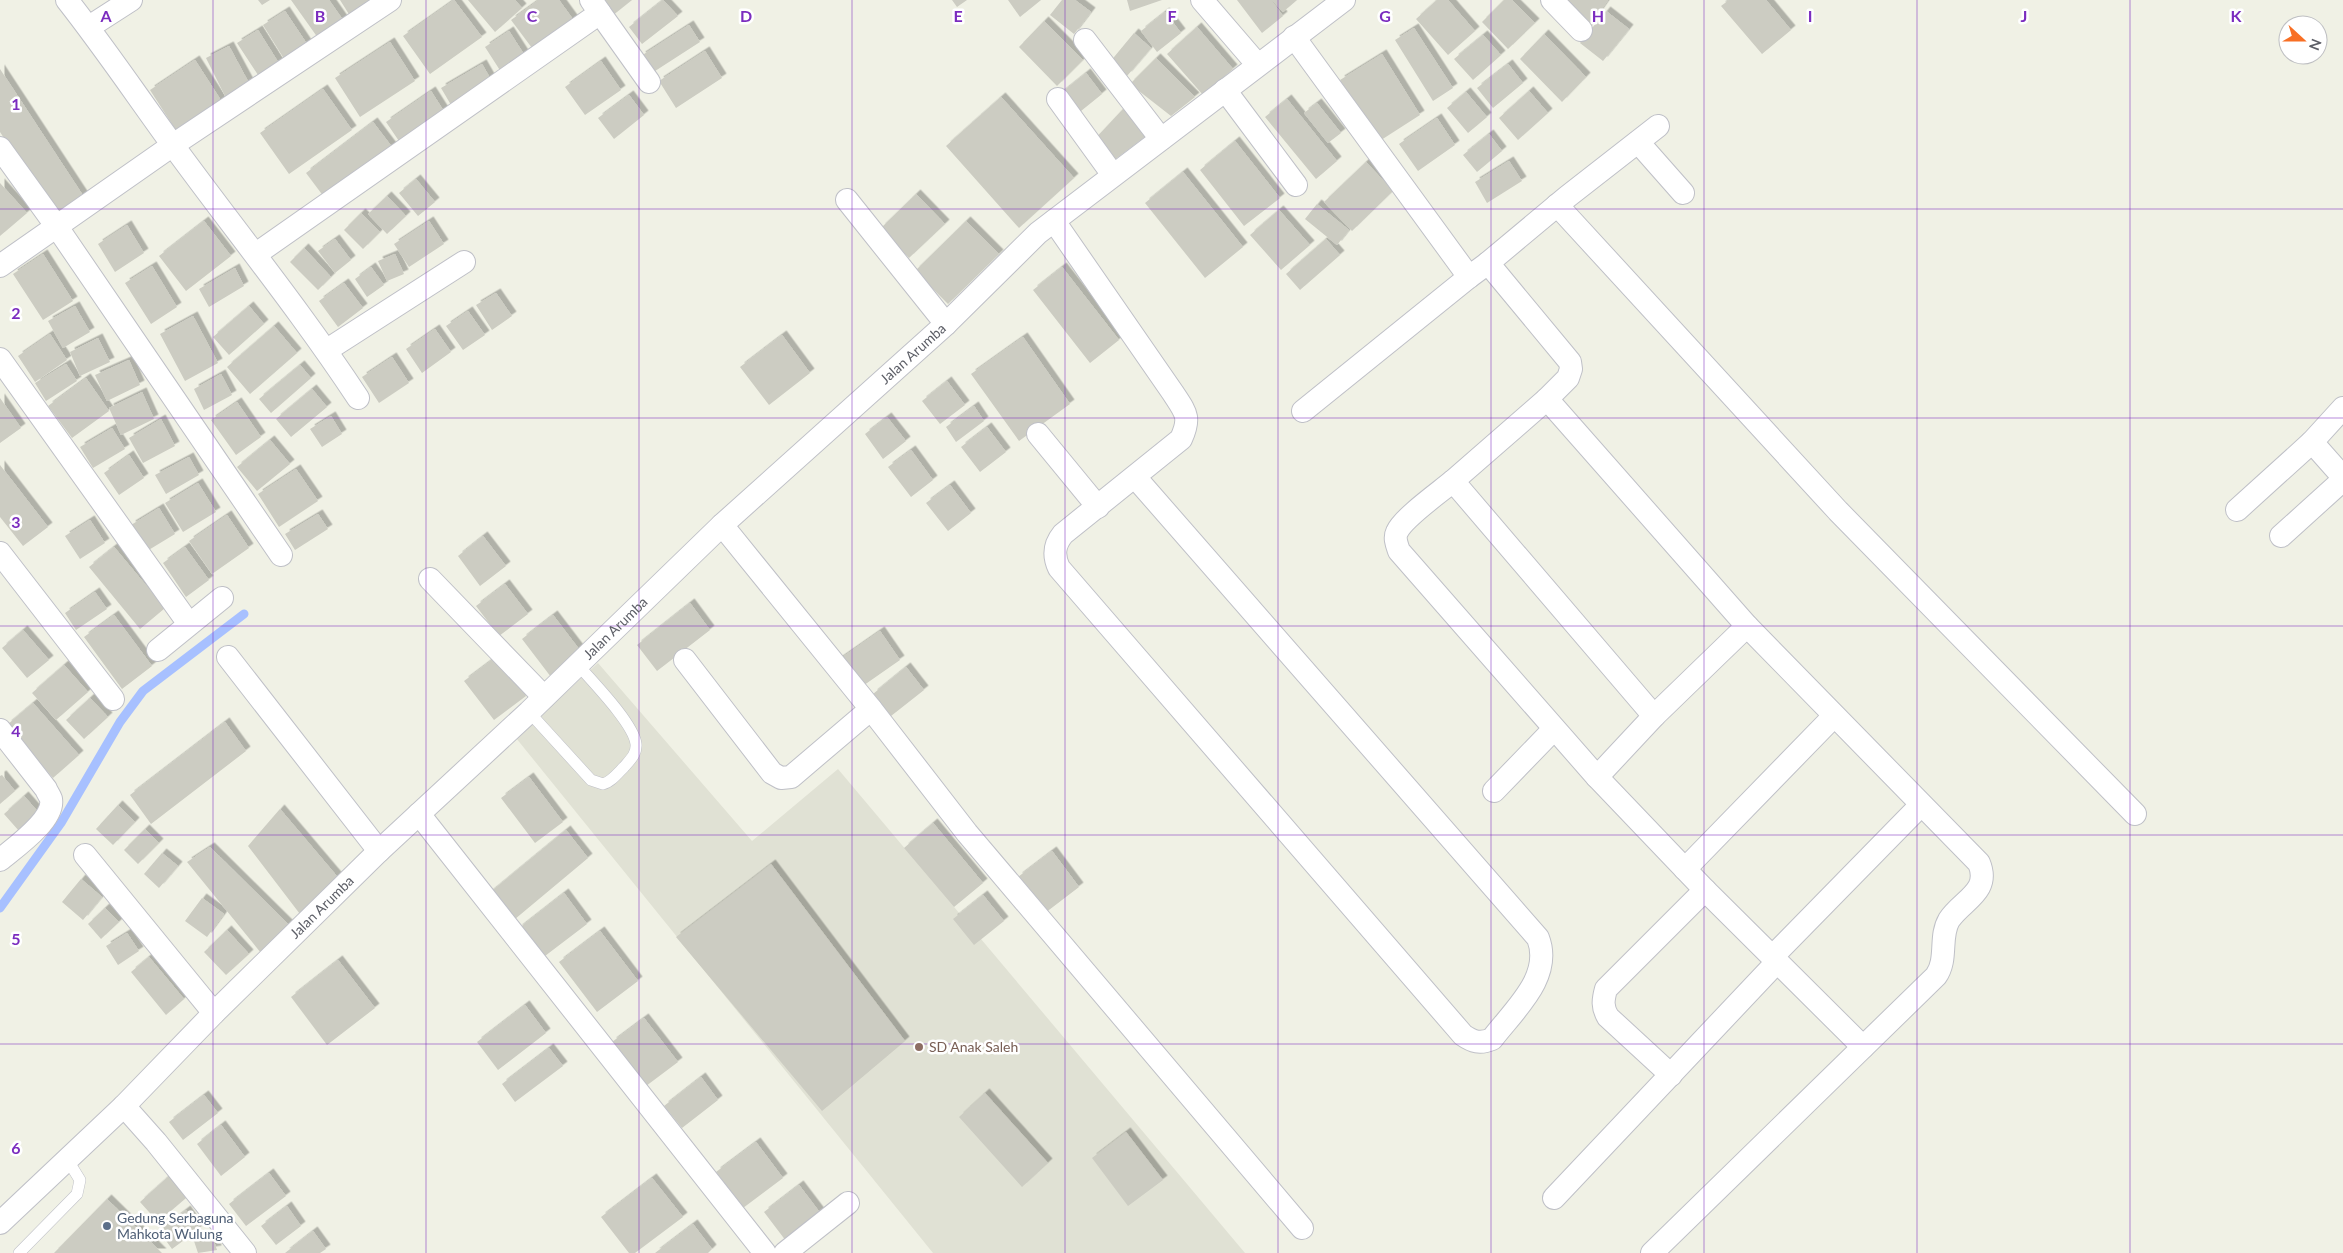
<svg xmlns="http://www.w3.org/2000/svg" width="2343" height="1253" font-family="Lato,sans-serif">
<style>
.education{fill:#e0e1d4}
.lines{fill:none;stroke-linecap:round;stroke-linejoin:round}
.stream{stroke:#a7c0ff;stroke-width:9}
.building{fill:#ccccc2;filter:url(#shadow)}
.lane-casing{stroke:#bfc0c7;stroke-width:12}
.street-casing{stroke:#bfc0c7;stroke-width:24}
.lane{stroke:#fff;stroke-width:11}
.street{stroke:#fff;stroke-width:22}
.grid{fill:none;stroke:#7b2cbf;stroke-width:1;stroke-opacity:0.55}
.education-dot{fill:#8d6e63;stroke:#fff;stroke-width:2}
.service-dot{fill:#5c6f8a;stroke:#fff;stroke-width:2}
.labels{text-anchor:middle;stroke-width:5;stroke-linejoin:round;paint-order:stroke}
.street-label{font-size:14px;fill:#5d5f67;stroke:#fff}
.education-label{font-size:14px;fill:#785e54;stroke:#fff;text-anchor:start}
.service-label{font-size:14px;fill:#4e5e75;stroke:#fff;text-anchor:start}
.grid-label{font-size:16px;text-anchor:middle;font-weight:bold;fill:#7b2cbf;stroke:#fff;stroke-width:5;stroke-linejoin:round;paint-order:stroke}
</style>
<defs>
<filter id="shadow"><feDropShadow dx="4.5" dy="-4.5" stdDeviation="0" flood-color="#0004"/></filter>
</defs>
<rect width="100%" height="100%" fill="#f0f1e5"/>
<path class="education" d="M598 663 752 841 838 769 1245 1253H933L516 738Z"/>
<g class="lines">
<path class="stream" d="M0 908 61 823 120 722 143 691 244 614"/>
</g>
<path class="building" d="M258 0H270L262 5Z
M291 0H329L343 20 318 38Z
M340 0H373L352 19Z
M454 0 482 37 430 74 403 36Z
M468 0H515L522 8 495 32Z
M539 0H559L575 22 535 52 511 20Z
M600 0H632L612 16Z
M663 0 678 16 642 44 629 27Z
M952 0H967L957 7Z
M1008 0H1041L1020 17Z
M1062 0H1075L1091 12 1074 34 1050 15Z
M1127 0H1162L1130 11Z
M1237 0H1271L1283 16 1262 33Z
M1272 0H1297L1283 12Z
M1437 0H1448L1475 31 1448 55 1416 19Z
M1504 0H1512L1535 23 1508 49 1482 22Z
M1564 0H1608L1587 30Z
M1729 0H1766L1791 30 1762 54 1721 6Z
M285 11 309 47 286 62 263 25Z
M1606 11 1629 29 1603 61 1580 43Z
M1165 12 1181 33 1157 52 1141 31Z
M1044 21 1083 60 1057 86 1019 47Z
M689 25 700 42 652 73 641 56Z
M1197 27 1233 69 1203 95 1167 54Z
M1414 28 1453 88 1433 101 1395 40Z
M258 30 280 65 260 78 237 43Z
M509 31 527 59 503 75 485 47Z
M1134 33 1151 48 1127 76 1110 62Z
M1544 34 1586 77 1562 102 1520 59Z
M1483 35 1501 55 1473 80 1454 59Z
M390 42 415 81 360 117 335 78Z
M229 46 250 85 226 98 206 58Z
M705 51 722 78 676 108 659 81Z
M1382 54 1420 115 1378 142 1340 80Z
M1156 58 1195 97 1171 116 1130 84Z
M195 60 222 102 177 132 150 90Z
M601 61 621 90 585 115 565 87Z
M482 64 494 85 454 110 441 88Z
M1508 64 1523 83 1493 108 1477 88Z
M0 69 84 197 55 216 0 132Z
M1086 73 1102 94 1076 115 1060 94Z
M323 89 352 130 289 174 260 133Z
M431 91 445 113 401 144 386 122Z
M1529 91 1548 113 1518 140 1499 118Z
M1466 92 1487 117 1468 133 1447 108Z
M629 95 644 115 614 139 598 118Z
M1001 97 1074 178 1019 228 946 146Z
M1287 99 1337 161 1316 179 1265 117Z
M1317 103 1341 133 1328 143 1304 113Z
M1123 109 1146 136 1113 161 1094 140Z
M1437 118 1455 145 1418 171 1399 144Z
M373 122 392 147 324 197 306 173Z
M1489 134 1502 151 1477 172 1463 155Z
M1235 141 1280 198 1244 226 1200 170Z
M1509 161 1522 181 1487 203 1475 182Z
M1366 162 1393 191 1352 231 1324 202Z
M1183 172 1243 247 1205 278 1145 203Z
M416 179 435 202 418 216 399 193Z
M0 183 27 213 0 236Z
M916 194 945 224 909 258 881 228Z
M387 196 406 216 387 234 368 214Z
M1317 204 1349 230 1337 245 1305 219Z
M1279 210 1310 245 1281 270 1250 235Z
M361 213 380 232 363 249 344 230Z
M204 221 231 256 186 291 159 256Z
M429 221 444 244 409 267 394 244Z
M966 221 999 254 948 304 915 271Z
M127 225 144 253 115 272 98 244Z
M335 239 351 260 335 273 318 251Z
M1326 239 1340 255 1300 290 1286 274Z
M304 248 331 277 318 290 290 262Z
M43 254 73 301 43 320 13 274Z
M395 254 404 274 387 281 378 261Z
M152 266 177 307 151 324 125 283Z
M371 267 384 285 367 297 355 279Z
M1062 267 1119 340 1090 363 1033 290Z
M235 268 244 286 209 307 199 289Z
M344 283 363 308 338 327 319 301Z
M496 293 512 316 492 330 476 305Z
M75 306 90 332 63 348 48 321Z
M249 306 264 324 229 355 213 337Z
M468 311 485 335 463 350 446 326Z
M193 316 218 363 185 381 160 334Z
M274 326 297 353 250 394 227 367Z
M435 329 451 352 422 373 406 349Z
M50 334 67 360 35 382 18 356Z
M782 335 810 373 769 405 740 367Z
M1023 337 1070 404 1019 441 971 374Z
M98 338 110 362 80 376 70 352Z
M392 357 409 383 379 403 362 377Z
M129 360 140 385 107 401 95 375Z
M66 364 77 381 46 401 35 383Z
M300 365 311 378 271 413 259 399Z
M221 374 232 395 204 410 194 389Z
M86 378 109 411 72 438 48 406Z
M947 381 965 405 940 424 922 401Z
M312 389 327 407 291 437 276 419Z
M142 392 154 419 121 435 109 408Z
M0 398 21 428 0 443Z
M237 402 261 437 236 455 211 420Z
M974 406 984 421 956 442 946 427Z
M331 416 342 434 322 447 310 429Z
M887 417 906 441 883 459 865 434Z
M161 419 175 446 143 463 129 438Z
M987 427 1006 452 980 472 961 447Z
M112 428 125 449 93 468 80 447Z
M270 440 290 464 257 491 237 467Z
M911 450 933 480 911 497 888 467Z
M129 455 144 478 119 495 104 473Z
M189 457 199 475 166 494 155 475Z
M0 465 48 527 23 546 0 517Z
M296 469 318 501 279 527 258 494Z
M198 483 216 512 183 532 165 503Z
M950 485 971 513 948 531 926 503Z
M159 508 175 534 147 551 131 525Z
M318 514 328 529 295 550 285 534Z
M227 515 249 548 212 574 189 541Z
M90 520 105 543 80 559 65 536Z
M483 536 506 566 480 586 458 556Z
M114 547 165 608 140 629 89 567Z
M185 547 209 580 186 597 163 563Z
M505 584 528 614 499 636 476 606Z
M95 592 107 609 76 630 65 613Z
M690 603 710 630 657 671 637 645Z
M114 615 152 666 122 689 84 637Z
M553 615 582 653 551 677 522 639Z
M23 630 49 660 27 678 2 648Z
M880 631 900 660 857 690 837 661Z
M496 657 526 696 494 720 464 681Z
M64 665 88 692 56 720 32 693Z
M906 667 924 690 891 716 873 694Z
M90 698 108 717 84 739 66 720Z
M33 703 79 755 53 778 7 725Z
M225 722 246 751 151 824 130 795Z
M2 775 15 791 0 804V776Z
M529 777 563 822 535 843 501 798Z
M24 796 39 813 19 831 4 814Z
M118 805 135 822 113 845 96 829Z
M280 809 341 881 303 918 248 846Z
M933 823 983 883 954 907 904 848Z
M145 829 159 843 138 864 124 850Z
M566 830 588 858 509 924 486 896Z
M210 847 290 926 261 953 187 862Z
M1052 851 1079 887 1045 913 1018 877Z
M162 853 178 866 159 888 144 874Z
M771 864 905 1041 822 1111 676 937Z
M81 879 102 897 83 920 62 902Z
M564 893 587 924 541 959 518 929Z
M983 895 1004 921 974 945 953 919Z
M202 898 224 914 207 937 185 921Z
M105 908 119 922 101 939 88 924Z
M227 930 249 954 226 975 204 952Z
M600 931 638 981 597 1012 559 962Z
M127 933 139 951 118 965 106 946Z
M149 957 184 999 166 1015 131 972Z
M338 960 375 1008 327 1045 291 997Z
M525 1005 546 1033 498 1070 477 1042Z
M644 1018 678 1062 646 1086 612 1042Z
M549 1048 563 1066 515 1102 502 1084Z
M701 1077 718 1100 682 1128 664 1106Z
M985 1093 1048 1163 1022 1187 959 1117Z
M204 1095 218 1113 183 1140 169 1122Z
M221 1125 245 1157 221 1176 197 1144Z
M1126 1132 1163 1180 1128 1206 1092 1158Z
M756 1142 783 1178 743 1208 716 1172Z
M269 1173 286 1196 246 1226 229 1204Z
M168 1177 186 1198 158 1222 140 1202Z
M652 1178 683 1217 635 1253H629L601 1217Z
M799 1185 821 1214 786 1241 764 1212Z
M107 1199 162 1253H54Z
M287 1206 301 1226 276 1245 261 1226Z
M186 1210 199 1229 172 1249 159 1231Z
M693 1224 712 1249 708 1253H655Z
M313 1231 326 1249 320 1253H285Z
M212 1235 217 1250 198 1253 194 1241Z"/>
<g class="lines">
<defs>
<path id="lane" d="M529 712 591 780 603 784C611 782 618 773 624 767 630 760 637 754 636 744 634 724 592 681 578 665
M19 1253 77 1194 80 1180 67 1159"/>
<g id="street">
<path d="M67 0C104 47 137 96 172 144 234 229 300 310 358 398"/>
<path d="M1202 0 1257 64"/>
<path d="M1552 0 1581 30"/>
<path d="M600 13 649 82"/>
<path d="M89 27 131 0"/>
<path d="M1294 37 1469 277 1488 263 1570 362 1571 369 1568 378 1547 399 1453 481 1654 716"/>
<path d="M1085 40 1161 139"/>
<path d="M1225 90 1296 185"/>
<path d="M1058 99 1113 175"/>
<path d="M1638 142 1683 193"/>
<path d="M0 148 57 227 281 555"/>
<path d="M847 200 946 324"/>
<path d="M1557 205 1838 511 2135 814"/>
<path d="M1054 221 1173 393C1186 413 1191 417 1181 439L1063 534C1054 545 1053 555 1059 568L1463 1035C1473 1042 1480 1044 1492 1039 1514 1010 1553 977 1538 938L1135 477"/>
<path d="M256 254 600 13 591 0"/>
<path d="M1488 263 1567 197 1658 126"/>
<path d="M0 266 173 145 390 0"/>
<path d="M327 350 464 262"/>
<path d="M0 359 189 624"/>
<path d="M1547 399 1747 626 1979 863C1991 892 1962 900 1949 920 1939 937 1948 959 1936 976L1652 1253"/>
<path d="M1303 411 1469 277"/>
<path d="M1038 434 1098 507"/>
<path d="M2312 442 2343 477"/>
<path d="M1453 481C1440 492 1403 518 1397 532 1394 538 1397 545 1399 551L1597 777 1705 890 1863 1047"/>
<path d="M2237 510 2312 442 2343 408"/>
<path d="M722 525 871 709 967 833 1302 1228"/>
<path d="M2281 536 2343 480"/>
<path d="M0 553 113 699"/>
<path d="M430 579 544 697"/>
<path d="M158 650 222 598"/>
<path d="M228 657 379 851"/>
<path d="M685 660 772 773 781 778 791 777 871 709"/>
<path d="M0 730 46 789C47 792 50 796 51 799 55 820 14 848 0 860"/>
<path d="M1597 777 1654 716 1747 626"/>
<path d="M1494 791 1554 729"/>
<path d="M419 814 765 1253"/>
<path d="M85 855 214 1013"/>
<path d="M1685 869 1834 716"/>
<path d="M1773 956 1921 805"/>
<path d="M1671 1075 1608 1017C1602 1007 1603 1000 1606 989L1705 890"/>
<path d="M124 1106 156 1142 245 1253"/>
<path d="M1554 1198 1777 962"/>
<path id="s1" d="M0 1223 124 1106 214 1013 379 851 529 712 722 525 946 324 1038 233 1344 0"/>
<path d="M785 1253 848 1203"/>
</g>
</defs>
<use href="#lane" class="lane-casing"/>
<use href="#street" class="street-casing"/>
<use href="#lane" class="lane"/>
<use href="#street" class="street"/>
</g>
<path class="grid" d="M213 0V1253M426 0V1253M639 0V1253M852 0V1253M1065 0V1253M1278 0V1253M1491 0V1253M1704 0V1253M1917 0V1253M2130 0V1253M0 209H2343M0 418H2343M0 626H2343M0 835H2343M0 1044H2343"/>
<circle class="education-dot" cx="919" cy="1047" r="5"/>
<circle class="service-dot" cx="107" cy="1226" r="5"/>
<g class="labels">
<g class="street-label">
<text dy="5" stroke="none"><textPath href="#s1" startOffset="1261">Jalan Arumba</textPath></text>
<text dy="5" stroke="none"><textPath href="#s1" startOffset="856">Jalan Arumba</textPath></text>
<text dy="5" stroke="none"><textPath href="#s1" startOffset="451">Jalan Arumba</textPath></text>
</g>
<g class="education-label">
<text x="929" y="1052">SD Anak Saleh</text>
</g>
<g class="service-label">
<text x="117" y="1223">Gedung Serbaguna<tspan x="117" dy="16">Mahkota Wulung</tspan></text>
</g>
</g>
<g class="grid-label">
<text x="106" y="22">A</text>
<text x="320" y="22">B</text>
<text x="532" y="22">C</text>
<text x="746" y="22">D</text>
<text x="958" y="22">E</text>
<text x="1172" y="22">F</text>
<text x="1385" y="22">G</text>
<text x="1598" y="22">H</text>
<text x="1810" y="22">I</text>
<text x="2024" y="22">J</text>
<text x="2236" y="22">K</text>
<text x="16" y="110">1</text>
<text x="16" y="319">2</text>
<text x="16" y="528">3</text>
<text x="16" y="737">4</text>
<text x="16" y="945">5</text>
<text x="16" y="1154">6</text>
</g>
<g transform="translate(2303 40) rotate(111)"><circle r="24" fill="#ffffff" stroke="#bebfc2"/>
<path d="M0-4L9 19L0 12L-9 19Z" fill="#f86f24"/>
<text y="-8" font-size="14" font-weight="bold" text-anchor="middle" fill="#5d5f67">N</text>
</g>
</svg>
